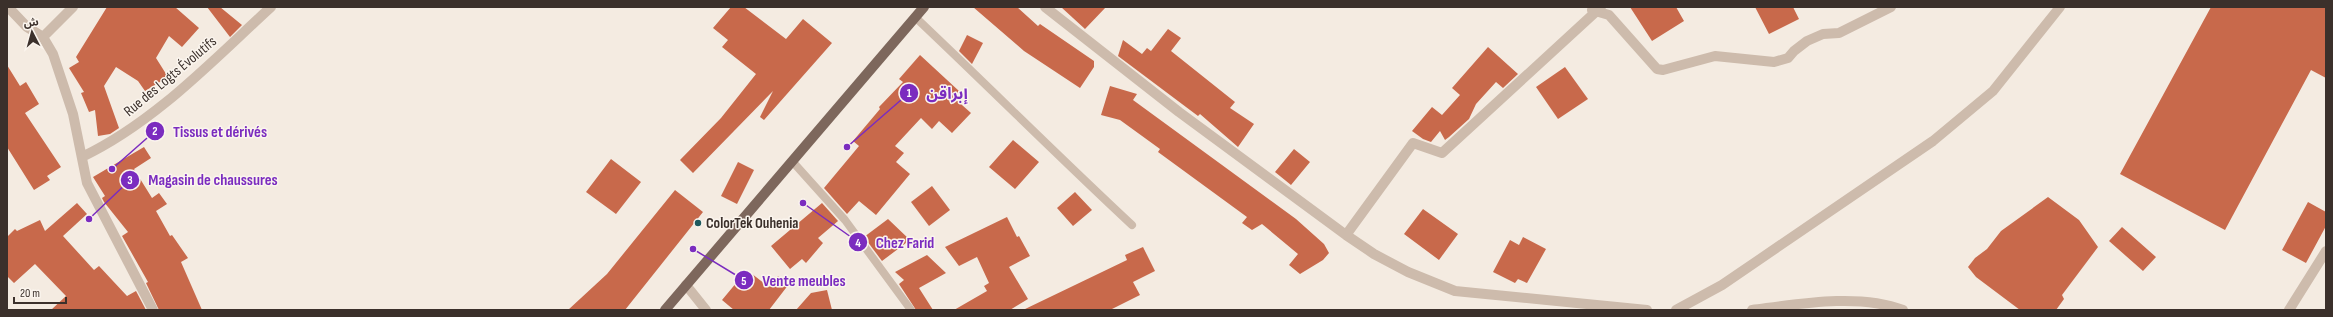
<svg xmlns="http://www.w3.org/2000/svg" width="2333" height="317" font-family="'Sofia Sans Condensed','Noto Sans Arabic',sans-serif">
<style>
.building{fill:#c8694b}
.lines{fill:none;stroke-linecap:round;stroke-linejoin:round}
.lane{stroke:#cdbbac;stroke-width:8}
.street{stroke:#cdbbac;stroke-width:10}
.primary{stroke:#7d675c;stroke-width:10}
.poi-dot{fill:#1f5a5e;stroke:#fbf5ee;stroke-width:1.5}
.labels{text-anchor:middle;stroke-width:3;stroke-linejoin:round;paint-order:stroke}
.street-label{font-size:15px;fill:#3b302b;stroke:#fbf5ee}
.poi-label{font-size:15px;font-weight:bold;fill:#3b302b;stroke:#fbf5ee;text-anchor:start}
.leader{fill:none;stroke:#7b2cbf;stroke-width:1.5}
.callout-dot{fill:#7b2cbf;stroke:#fbf5ee;stroke-width:1.5}
.mark-label{font-size:12px;text-anchor:middle;font-weight:bold;fill:#fff}
.callout-label{font-size:16px;text-anchor:middle;font-weight:bold;fill:#7b2cbf;stroke:#fbf5ee;stroke-width:3;stroke-linejoin:round;paint-order:stroke}
</style>
<rect width="100%" height="100%" fill="#f4ebe1"/>
<path class="building" d="M107 7H175L199 28 182 47 169 36 156 58 168 77 145 91 138 81 116 67 104 86 119 128 110 134 98 136 95 110 89 112 81 93 84 92 69 68 79 62 76 57Z
M207 7H220L242 25 230 37Z
M731 7H744L786 39 803 19 832 43 764 120 760 117 773 91 693 173 680 160 721 118 756 74 722 47 728 40 713 28Z
M973 7H1017L1038 26 1040 24 1094 61V67L1080 88 1024 51Z
M1061 7H1106L1085 29Z
M1630 7H1676L1684 21 1652 41Z
M1755 7H1793L1799 19 1769 34Z
M2211 7H2326V78L2311 70 2225 230 2120 174Z
M1168 29 1181 38 1171 51 1235 102 1230 108 1254 124 1238 147 1200 114 1198 116 1118 56 1123 40 1142 54 1147 48 1151 51Z
M967 35 983 43 972 64 959 51Z
M1488 47 1518 74 1503 88 1496 82 1476 104 1469 119 1449 137 1445 140 1440 131 1431 142 1423 139 1412 131 1432 107 1442 115 1460 95 1452 88Z
M920 55 959 91 953 97 971 113 952 133 939 121 932 129 921 118 895 146 904 153 896 162 910 174 876 215 859 201 847 214 824 188 859 146 853 141 880 109 879 107 903 82 899 79Z
M7 65 20 86 26 82 39 104 25 113 61 167 47 176 50 180 34 190 7 147Z
M1565 67 1588 99 1558 119 1536 87Z
M1110 86 1137 94 1133 100 1296 219 1324 244 1329 253 1323 260 1300 274 1289 265 1298 254 1262 224 1252 230 1242 223 1247 217 1158 152 1160 149 1120 120 1101 115Z
M1013 140 1039 162 1015 189 989 167Z
M144 147 151 158 134 169 152 198 159 193 167 204 156 211 170 236 172 235 188 258 181 262 202 310H159L146 283 148 282 122 236 128 232 104 202 102 198 105 196 93 177Z
M1294 149 1310 162 1291 185 1275 172Z
M611 159 641 182 616 214 586 192Z
M738 162 754 170 737 204 721 196Z
M932 186 950 210 929 226 911 202Z
M675 190 703 212 625 310H568L607 274Z
M1075 192 1092 210 1073 226 1057 208Z
M2048 197 2079 220 2098 247 2062 295 2064 299 2056 310H2020L1976 277 1968 267 1975 258 1987 249 2001 231Z
M2308 202 2326 212V226L2306 263 2282 250Z
M77 203 87 214 63 236 94 270 99 266 127 296 136 291 146 310H51L66 296 35 264 14 283 7 276V237L15 229 17 231 40 220 45 231Z
M822 203 838 221 818 238 823 243 806 263 802 259 790 269 771 246Z
M1423 209 1458 234 1439 260 1404 234Z
M1007 217 1017 237 1019 236 1030 256 1009 267 1028 299 1010 310H954L987 291 984 286 989 283 977 257 959 266 945 247Z
M888 219 910 240 882 261 864 237Z
M2122 227 2156 257 2143 271 2109 241Z
M1523 237 1546 249 1527 283 1518 279 1515 283 1493 272 1510 240 1519 245Z
M1143 247 1155 271 1133 282 1140 295 1110 310H1023L1127 260 1125 255Z
M927 255 946 273 919 288 933 310H916L899 284 904 280 895 272Z
M747 270 769 287 778 276 789 284 769 310H734L722 300Z
M827 290 832 310H796L811 293Z"/>
<g class="lines">
<path class="lane" d="M915 17C988 86 1059 157 1132 225
M792 161 845 220 911 310"/>
<path class="street" d="M8 7 27 27 43 37 53 54 73 114 87 183 153 310
M1045 7 1179 112 1346 235 1374 254 1408 272 1455 291 1647 310
M1592 10 1609 15 1657 69 1663 70 1715 56 1774 62 1788 58 1794 51 1807 41 1823 34 1839 33 1891 7
M43 37 73 7
M82 157C155 122 212 61 271 7
M1346 235 1413 143 1442 153 1601 7
M686 285 706 310
M1676 310 1722 285 1933 141 1993 91 2060 7
M1752 310C1798 304 1859 293 1903 310
M2289 310 2326 251"/>
<path class="primary" d="M665 310 924 7"/>
</g>
<circle class="poi-dot" cx="698" cy="223" r="4"/>
<g class="labels">
<g class="street-label">
<text transform="translate(170 76) rotate(-40)" y="5">Rue des Logts Évolutifs</text>
</g>
<g class="poi-label">
<text x="706" y="228">ColorTek Ouhenia</text>
</g>
</g>
<path class="leader" d="M847 147L909 93M112 169L155 131M89 219L130 180M803 203L858 242M693 249L744 280"/>
<g class="callout-dot">
<circle cx="847" cy="147" r="4"/>
<circle cx="112" cy="169" r="4"/>
<circle cx="89" cy="219" r="4"/>
<circle cx="803" cy="203" r="4"/>
<circle cx="693" cy="249" r="4"/>
<circle cx="909" cy="93" r="10"/>
<circle cx="155" cy="131" r="10"/>
<circle cx="130" cy="180" r="10"/>
<circle cx="858" cy="242" r="10"/>
<circle cx="744" cy="280" r="10"/>
</g>
<g class="mark-label">
<text x="909" y="97">1</text>
<text x="155" y="135">2</text>
<text x="130" y="184">3</text>
<text x="858" y="247">4</text>
<text x="744" y="285">5</text>
</g>
<g class="callout-label">
<text x="947" y="99">إبراقن</text>
<text x="220" y="137">Tissus et dérivés</text>
<text x="213" y="185">Magasin de chaussures</text>
<text x="905" y="248">Chez Farid</text>
<text x="804" y="286">Vente meubles</text>
</g>
<rect width="2333" height="317" fill="none" stroke="#3b302b" stroke-width="16"/>
<g transform="translate(32 32) rotate(354)" stroke="#fbf5ee" stroke-width="3" paint-order="stroke">
<path d="M0-3L7 15L0 10L-7 15Z" fill="#3b302b"/>
<text y="-6" font-size="11" font-weight="bold" text-anchor="middle" fill="#3b302b">ش</text>
</g>
<path d="M14 297v6h52v-6" fill="none" stroke="#3b302b" stroke-width="2"/>
<text x="20" y="297" font-size="12" fill="#3b302b" stroke="#fbf5ee" stroke-width="3" paint-order="stroke">20 m</text>
</svg>
